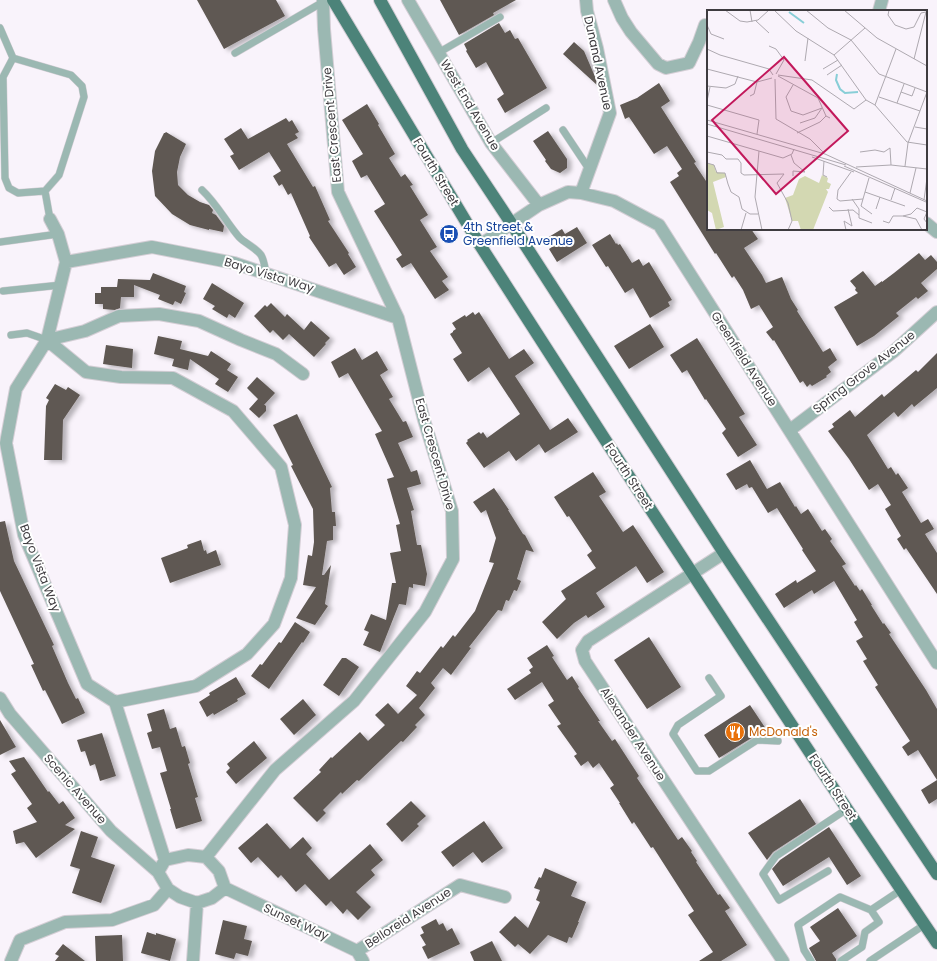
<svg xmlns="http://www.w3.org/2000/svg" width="937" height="961" font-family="Poppins,sans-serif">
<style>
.building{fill:#5f5852;filter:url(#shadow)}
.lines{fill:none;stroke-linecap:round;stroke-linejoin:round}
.lane-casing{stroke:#d4ced5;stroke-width:8}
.street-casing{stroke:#d4ced5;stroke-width:14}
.primary-casing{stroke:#d4ced5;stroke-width:14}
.lane{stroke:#9bb8b2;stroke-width:7}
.street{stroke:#9bb8b2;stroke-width:12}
.primary{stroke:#4c8379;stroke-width:12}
.labels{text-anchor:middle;stroke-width:4;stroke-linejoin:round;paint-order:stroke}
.street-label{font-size:12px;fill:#3e3b3f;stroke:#fff}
.transit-label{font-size:12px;fill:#164399;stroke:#fff;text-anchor:start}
.food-label{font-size:12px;fill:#c56008;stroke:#fff;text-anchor:start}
.inset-river{fill:none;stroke:#88ced7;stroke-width:2}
.inset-road{fill:none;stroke:#aea9b0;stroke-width:1}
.view{fill:#c2185b;fill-opacity:0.15;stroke:#c2185b;stroke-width:2}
.inset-edge{fill:none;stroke:#3e3b3f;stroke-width:2}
</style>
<defs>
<filter id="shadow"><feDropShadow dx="4.5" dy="2.5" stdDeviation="2" flood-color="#0004"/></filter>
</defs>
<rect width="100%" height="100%" fill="#f9f3fb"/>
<path class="building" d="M197 0H276L285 16 224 49Z
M440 0H516L493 13 494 15 459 35Z
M499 23 505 33 510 30 515 39 518 38 547 88 505 113 497 99 504 94 486 62 476 68 466 51 467 50 464 44Z
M574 42 584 51 596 79 597 85 563 54Z
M659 83 670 101 661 107 696 162 694 163 708 184V229H751L758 239 744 248 762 275 766 283 782 277 791 299 798 310 797 311 823 352 830 348 837 360 828 367 831 372 826 376 827 377 812 386 810 384 807 387 803 381 800 383 774 340 773 341 766 332 773 327 759 305 751 309 743 290 734 276 732 278 730 275 716 253 715 254 670 182 679 176 677 173 682 169 667 146 654 154 629 117 625 119 620 105 637 98Z
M367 104 379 124 378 125 395 154 389 158 401 177 405 174 413 185 410 186 428 215 420 220 437 247 430 251 448 277 442 281 449 290 435 299 411 263 402 268 396 259 402 255 374 211 385 204 367 175 361 178 352 161 363 154 342 120Z
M286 118 289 122 292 120 299 132 295 134 298 138 287 144 313 187 315 186 330 220 328 221 349 253 348 254 356 267 344 275 336 263 329 267 309 237 310 236 291 193 288 195 282 184 279 186 273 176 281 171 269 152 239 170 230 156 234 154 224 139 241 128 248 139Z
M548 131 567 159V168L560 173 551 169 545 161 546 160 533 141Z
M166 132 186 144 180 157 177 172 178 185 188 195 200 202 209 205 213 210 212 213 216 215 224 226 223 232 209 229V230L190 225 172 214 155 196 152 171 155 151 164 133H165Z
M577 227 587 243 557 262 549 249 552 247 547 238 562 229 565 234Z
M610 234 616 244 617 243 618 245 620 244 632 263 639 259 643 266 649 262 672 300 668 302 670 306 650 318 633 288 625 293 608 266 606 267 592 245Z
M919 253 925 260 931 255 937 262V269L921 283 928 291 918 299 916 297 896 313 899 316 874 336 857 346 834 307 858 293 855 290 856 288 850 281 863 271 875 286 882 281V282L894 273Z
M153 273 186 286 184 292 186 293 181 304 175 301 173 305 158 299 160 295 134 285V297H121L120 308 115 310 103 309V304H95V293H101V287H117L118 279 150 280Z
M212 283 244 303 235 318 229 314 227 318 212 309 215 306 203 299Z
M271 303 285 317 287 314 304 330 311 321 330 338 325 343 326 344 314 357 289 334 283 340 273 330 270 333 254 316 265 305 267 307Z
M473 312 475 315 479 312 509 359 524 349 534 363 515 376 550 430 568 418 578 432 545 453 539 444 516 461 509 451 484 468 466 443 468 441 467 440 479 432 481 434 483 432 487 438 520 414 489 367 468 382 453 359 462 353 450 334 453 332V331L456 329 452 323 465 315 466 317Z
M650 324 664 347 629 369 614 346Z
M158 336 182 341 180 349 208 356 211 351 231 364 227 370 238 377 228 392 215 384 219 379 190 359 188 370 172 366 174 359 154 354Z
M697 338 745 414 739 417 757 445 738 457 722 433 726 429 706 399 705 400 687 370 682 373 670 355Z
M106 345 133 349 132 368 103 364Z
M355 348 362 360 377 351 388 370 380 375 393 397 389 399 403 422 406 421 413 437 398 443 411 472 417 470 421 484 407 488 414 510 411 511 417 545H421L427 574 425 586 413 584V588L409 587 406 605 399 604 380 652 363 645 369 632 364 630 371 614 386 620 392 583H396L390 553 401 551 396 525 400 524 387 479 394 477 375 434 382 431 348 373 339 378 331 362Z
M937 353V388L914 407 912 404 898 417 894 412 867 435 888 469 891 467 896 475 898 473 908 488 902 492 921 523 928 519 934 529 925 534 937 553V594L906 548 904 550 897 539 901 536 885 509 891 505 878 484 869 490 849 459 828 431 834 427 832 424 850 410 855 417 882 394 884 397 916 370 918 372Z
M257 377 275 393 264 405 247 388Z
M55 384 66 390 68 387 80 395 63 420 62 460H44L46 406 49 400 46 398Z
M258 399 266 406V411L259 418 249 409Z
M297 414 332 487 330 488 332 512H335L336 526H333V540L327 541 322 575H324L331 565 325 604 328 606 315 625 296 618 316 587 303 585 308 555 312 556 314 542 313 509 291 466 293 465 273 425Z
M750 460 767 489 780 482 795 507 796 506 801 514 808 509 822 531 825 529 832 539 830 541 846 564 842 566 855 586 856 585 860 591 862 589 872 605H871L883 624 884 623 891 633 889 634 926 690 937 709V780L918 750 908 756 902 747 910 741 875 687 878 685 863 661 867 659 856 641 863 637 854 622 857 620 834 581 814 594 812 590 784 608 775 594 796 580 797 583 816 571 802 550 803 549 777 508 768 513 752 487 749 488 747 484 736 490 726 474Z
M593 472 606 492 599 496 623 532 633 525 664 572 647 583 636 566 596 593 605 607 588 618 586 615 574 623 557 639 542 622 566 599 561 591 596 568 587 555 592 551 569 516 567 517 554 497Z
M494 488 509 510H508L523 534 525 535 534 552 526 550 517 579 521 581 517 591 514 590 509 601 506 600 502 611 498 610 469 647 471 648 451 675 443 668 431 683 435 688 419 708 425 715 415 725 417 727 403 742 401 741 359 781 357 780 342 794 341 792 323 810 326 813 317 822 293 798 321 772 319 770 331 757 332 758 360 732 368 741 385 725 375 715 388 703 398 714 417 695 406 686 417 671 420 673 441 646 443 648 453 635 455 637 475 611 494 563 489 562 496 538 486 510 481 513 473 502Z
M5 521 14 561 54 645 52 646 68 683 76 699 78 698 85 713 62 724 45 690 43 691 31 665 34 664 0 591V522Z
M201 540 204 551 206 550 207 554 216 550 221 565 170 583 161 558 188 548 187 545Z
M295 622 310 632 303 643 302 642 269 689 251 676 260 664 262 665 279 642 281 643Z
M649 637 681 687 647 709 614 660Z
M547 645 554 656 552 657 567 680 572 676 579 687 578 688 600 721H598L612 741 615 739 639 776 637 778 678 840 682 837 692 851 691 852 697 861 696 862 718 895 720 894 730 908 725 911 747 945 721 961H699L713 952 688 915 694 911 653 847 651 848 634 822 632 824 619 803H620L610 788 614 785 599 763 593 768 588 761 581 766 574 756 577 754 557 726 561 724 548 705 554 701 542 682 515 700 507 689 531 673 529 670 533 667 527 658Z
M342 658H346L359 667 339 696 323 685Z
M236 677 246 694 237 699 238 701 214 715 213 713 207 717 199 702 210 695 209 693Z
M303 699 316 715 294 735 280 719Z
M750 705 766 729 719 758 704 735Z
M164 709 170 729 176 727 182 747 185 746 190 763 188 764 198 797 195 798 202 821 176 829 170 809H171L160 773 167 771 160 747 152 749 147 733 152 731 147 714Z
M0 720 16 747 0 755Z
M102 733 116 776 100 781 95 764 90 766 85 751 81 752 77 740Z
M254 741 267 758 236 784 226 772 230 768 227 764Z
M24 757 48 792 49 791 59 804 63 801 75 818 65 825 75 829 36 858 24 842 16 844 13 831 37 822 27 808 32 804 11 774 16 771 9 761Z
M937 780V799L929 804 921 790Z
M800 799 816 824 773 852 767 860 748 833Z
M411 801 426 816 417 824 419 826 402 842 386 824Z
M484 821 503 848 482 863 473 852 453 867 441 852Z
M267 823 290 849 303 837 312 848 306 854 329 880 370 844 383 860 371 870 375 875 356 892 371 907 358 920 347 909 343 914 331 901 326 906 305 884 296 892 281 875 278 878 258 857 251 863 238 848Z
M829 827 861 876 847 885 829 857 783 886 772 869 780 860Z
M81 831 98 837 91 857 115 865 101 903 72 893 80 869 70 866Z
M545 868 577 882 571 896 586 902 578 922H579L572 938 569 937 567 943 548 935 530 954 518 944 515 947 499 932 515 916 528 928 540 902 536 900 540 890 534 888 539 877 541 878Z
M838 908 857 936 832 953 836 959V961H816L809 948 820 941 810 927Z
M436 919 439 925 443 923 447 931 452 928 460 944 428 959 422 947 426 945 420 935 424 933 421 927Z
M223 920 247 926 244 939 252 941 248 956 236 953 234 959 215 954Z
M147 932 156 935V933L176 939 170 961 141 953Z
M122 935 123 961H96L95 936Z
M492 941 502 961H474L470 952Z
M63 944 85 961H55L59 956 55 954Z"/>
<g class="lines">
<defs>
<path id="lane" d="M0 28 13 58
M235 53 323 2
M438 53 500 17
M13 58 71 75 82 86 84 97 59 175 45 191 18 193 9 188 5 178 3 77Z
M563 130 589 169
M491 143 546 108
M202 190C217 204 226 222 239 237 246 244 255 247 261 255 264 260 265 268 266 273
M45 191 50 219
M0 242 58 234
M3 291 61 285
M11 335 27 333 47 340
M709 678 721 696 678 725 673 734 697 771H709L757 740 778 741
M828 871 779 900 763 874 776 856 847 809
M871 910 901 890
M811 961 804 950 798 925 840 897 871 910 879 922 865 932 862 947 841 961
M870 961 924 925"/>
<path id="street" d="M408 0 491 143 539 205
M614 0 622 18 631 32 658 64 666 68 689 63 699 42 705 25
M879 11 882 0
M581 193 610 113 597 48 587 11 586 0
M50 219 58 234 66 262 47 340 16 389 6 443 24 535 87 684 115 702 165 860
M926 223 937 232
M480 245 539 205 568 192 581 193 614 201 659 225 937 663
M66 262 152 247 234 263 398 318
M47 340 86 372 121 377 173 378 233 411 281 467 295 525 291 578 274 624 247 654 196 686 115 702
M47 340 85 331 119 316 159 314 199 321 241 340 276 354 303 374
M790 430 893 352 937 312
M724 553 588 641 582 650 585 661 783 961
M0 698 10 714 111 831 158 872
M188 855 206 857 219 871 225 888 212 898 197 903 180 897 168 889 158 872 165 860Z
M206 857 275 770 354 701 425 612 453 559 452 511 424 420 398 318 338 192 324 29 323 0
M225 888 357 951 363 961
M357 951 460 885 505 897
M11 961 20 940 65 922 112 920 154 905 168 889
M193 961 197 903"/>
<path id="primary" d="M333 0 480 245 604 438 745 654 795 730 847 809 937 943
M380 0 462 149 511 223 724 553 937 874"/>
</defs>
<use href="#lane" class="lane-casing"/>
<use href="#street" class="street-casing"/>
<use href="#primary" class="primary-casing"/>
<use href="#lane" class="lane"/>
<use href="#street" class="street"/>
<use href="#primary" class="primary"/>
</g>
<defs>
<symbol id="bus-disc" viewBox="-11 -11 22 22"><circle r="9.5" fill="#1a4fb4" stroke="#fff"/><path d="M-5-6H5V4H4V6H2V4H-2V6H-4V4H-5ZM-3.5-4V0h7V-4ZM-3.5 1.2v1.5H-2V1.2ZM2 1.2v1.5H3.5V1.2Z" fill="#fff"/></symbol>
<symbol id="restaurant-disc" viewBox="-11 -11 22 22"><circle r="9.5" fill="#e8710a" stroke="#fff"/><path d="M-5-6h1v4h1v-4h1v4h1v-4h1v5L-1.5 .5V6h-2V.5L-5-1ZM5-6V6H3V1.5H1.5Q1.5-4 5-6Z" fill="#fff"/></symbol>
</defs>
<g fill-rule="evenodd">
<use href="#bus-disc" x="438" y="223" width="22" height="22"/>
<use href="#restaurant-disc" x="724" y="721" width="22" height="22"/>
</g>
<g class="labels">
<g class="street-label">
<text transform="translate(598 63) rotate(78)" y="4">Dunand Avenue</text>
<text transform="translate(470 105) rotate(59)" y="4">West End Avenue</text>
<text transform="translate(332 125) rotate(-95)" y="4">East Crescent Drive</text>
<text transform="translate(436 172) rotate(59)" y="4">Fourth Street</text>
<text transform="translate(269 275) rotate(17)" y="4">Bayo Vista Way</text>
<text transform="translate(744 359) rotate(57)" y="4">Greenfield Avenue</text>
<text transform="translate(864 372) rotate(-38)" y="4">Spring Grove Avenue</text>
<text transform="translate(435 454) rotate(74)" y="4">East Crescent Drive</text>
<text transform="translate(629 476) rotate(57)" y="4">Fourth Street</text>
<text transform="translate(40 568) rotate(69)" y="4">Bayo Vista Way</text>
<text transform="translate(633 734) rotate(57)" y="4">Alexander Avenue</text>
<text transform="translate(833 787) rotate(57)" y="4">Fourth Street</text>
<text transform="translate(75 789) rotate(49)" y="4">Scenic Avenue</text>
<text transform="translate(408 918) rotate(-33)" y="4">Belloreid Avenue</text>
<text transform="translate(296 922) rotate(25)" y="4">Sunset Way</text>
</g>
<g class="transit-label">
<text x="463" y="231">4th Street &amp;<tspan x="463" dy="14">Greenfield Avenue</tspan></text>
</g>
<g class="food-label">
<text x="749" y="736">McDonald's</text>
</g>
</g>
<g transform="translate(707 10)">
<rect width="220" height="220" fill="#f9f3fb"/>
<path d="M0 153 7 155 9 162 18 163 19 167 6 172 17 217 9 220 5 203 0 200ZM115 165 121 168 120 172 124 174 122 179H119L121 182 106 220H94L91 211H85L78 188 86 185 92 169 98 166 112 173Z" fill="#d3d8b2"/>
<path class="inset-river" d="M82 2 97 13M130 64 129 70 133 79 138 83 151 82"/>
<path class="inset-road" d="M18 0 33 11 40 12 51 10 62 0M43 0 45 12M67 0 89 21 127 45 159 90 168 95 200 132 220 135M99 0 121 18 144 30 172 64 220 82M137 0 170 28 220 56M182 0 181 5 188 15 199 19 207 17 214 3 219 2 207 49M49 11 62 23M0 15 4 24 17 29M62 36 69 39 77 50 69 64M0 39 13 45 62 59 66 65M127 45 158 18M98 51 101 28M0 59 50 72 65 68M116 59 131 50M71 65 105 70 147 99 159 90M120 65 135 55M71 66 111 88 119 106 123 108M68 69 69 109 103 129 117 143M86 75 79 87 84 101 96 105 115 98M0 76 19 78 28 74 31 66M194 82 205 86 208 78M43 86 47 84 50 72M172 87 213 101M0 91 3 77M190 93 197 74M0 95 52 110 50 124M168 95 189 39M0 110 118 144 220 191M93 113 108 108 115 98M0 114 139 155M208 117 220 119M90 123 113 112 119 106M0 126 76 148 85 144 87 139M52 141 48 187 55 220M0 142 15 145 19 149H31L34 153V163L37 165 77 164 70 173 81 193 85 211 81 220M153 142 168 140 177 142 183 138 184 155M84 145 87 153 98 162 86 161V166M105 147 147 162M117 151 116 165 120 167M0 153 7 155 10 163H18L21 174 24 182 32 187 35 199 43 204H51M137 156 219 192M198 156 201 133 220 82M149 157 184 155 220 159M144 162 131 180 130 189 133 191 156 189M162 168 154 196 165 204M158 182 198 196M203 183 209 158M145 189 152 199V208L165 213M184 190 188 178M217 190 220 168M122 197 126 201 146 200 152 205M169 199 173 187M220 202 217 209 220 213M176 211 182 213 186 206H196M34 220 39 203M139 220 137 211 145 216 141 199M215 220 209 209 196 206 204 204 210 198 220 202"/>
<path class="view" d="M77 47 141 121 69 184 5 110Z"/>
<rect width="220" height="220" class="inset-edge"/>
</g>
</svg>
